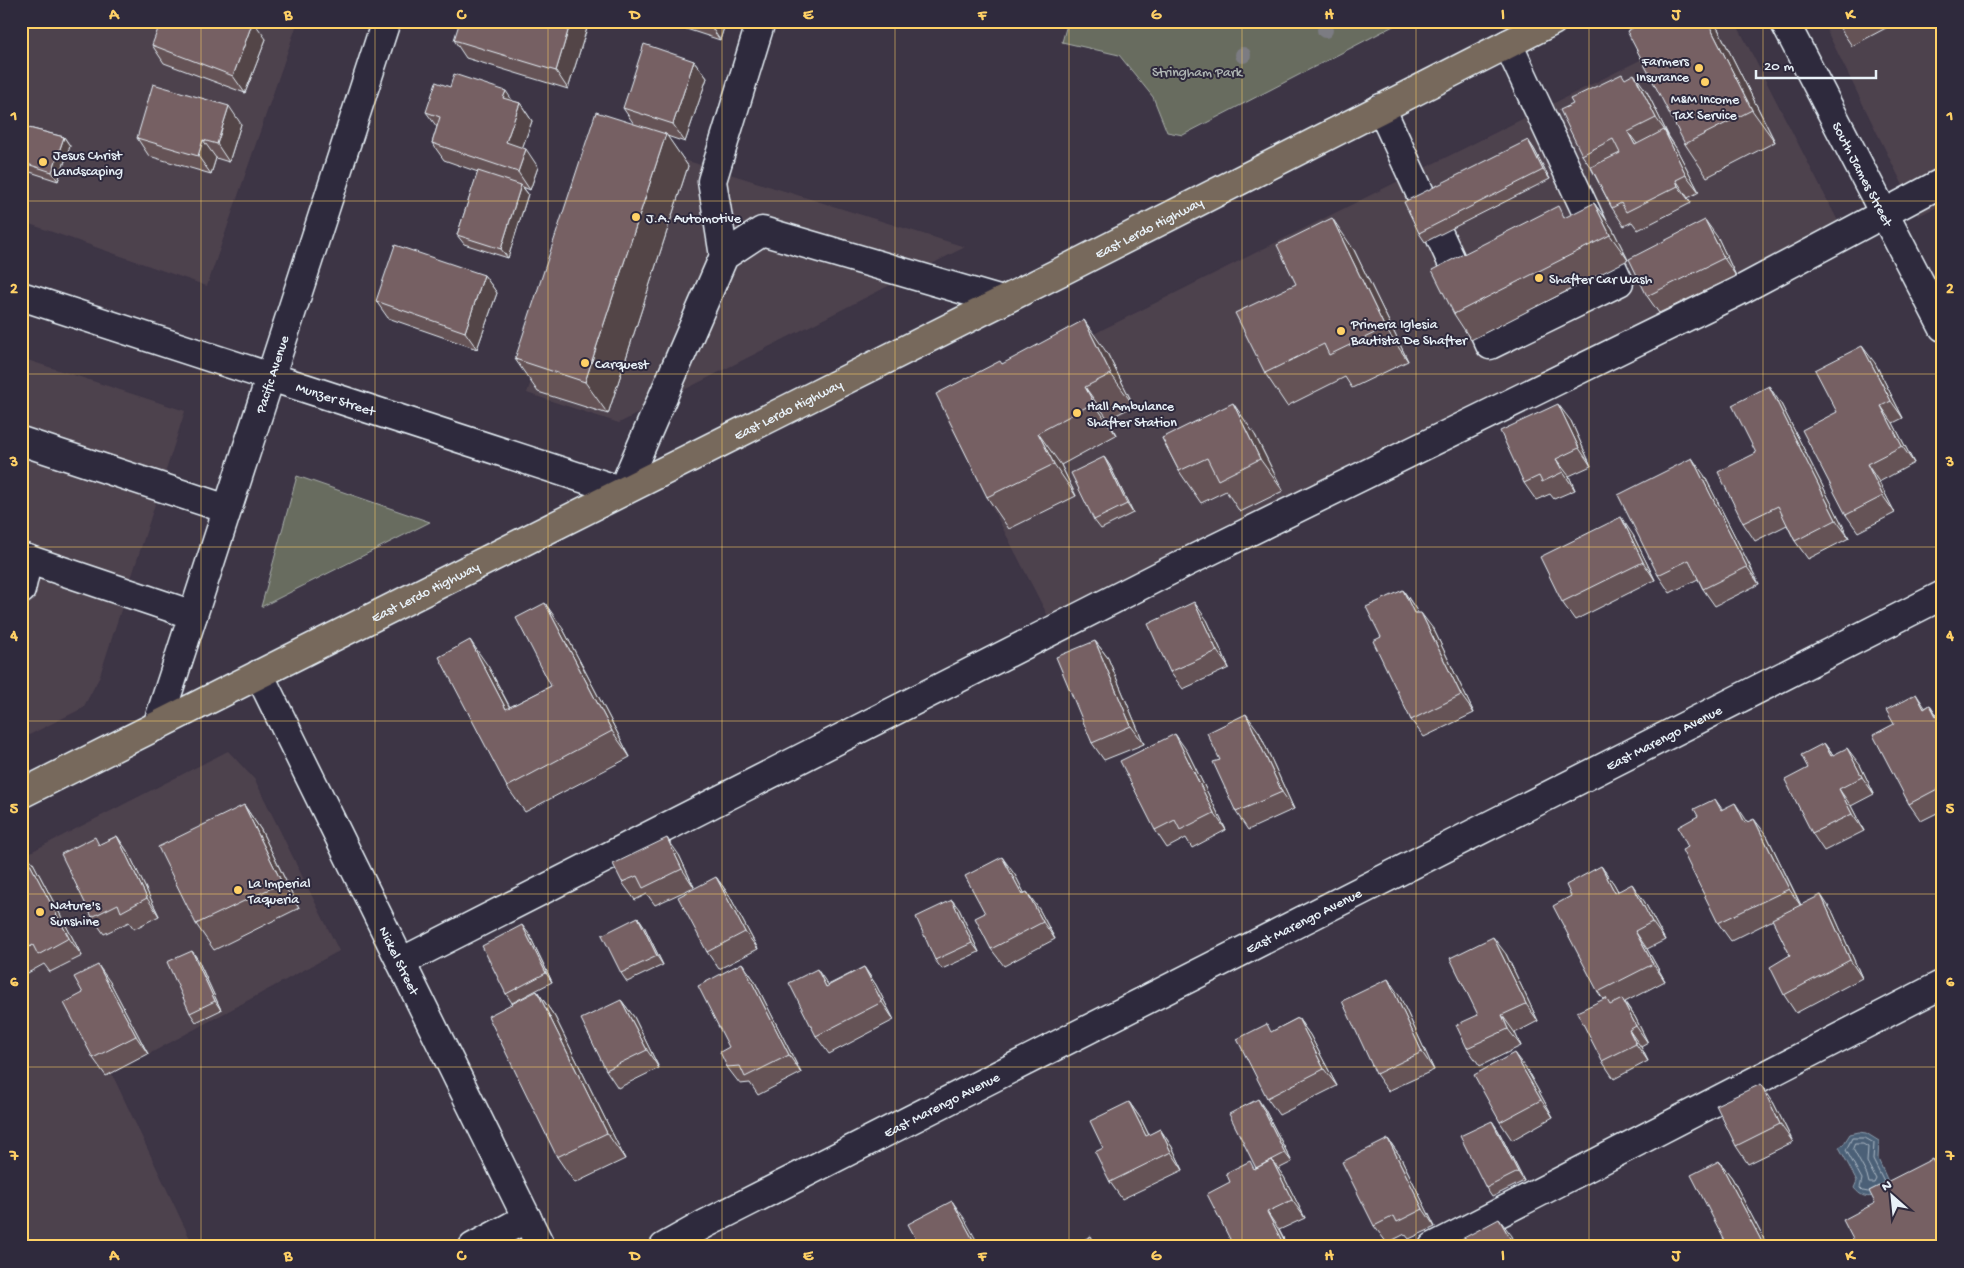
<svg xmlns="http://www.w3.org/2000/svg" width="1964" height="1268" font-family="'Gochi Hand',sans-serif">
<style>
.built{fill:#4e424e}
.green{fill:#686c5e;stroke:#a8aeab}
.water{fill:#4c6177;stroke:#8a9bab}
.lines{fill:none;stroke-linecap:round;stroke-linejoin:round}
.shore{stroke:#aab7c4;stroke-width:1}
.minor-casing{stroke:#e8f1f8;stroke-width:31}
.major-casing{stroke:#e8f1f8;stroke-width:31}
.minor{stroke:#2f2a3d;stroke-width:28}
.major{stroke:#77695c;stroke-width:28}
.tree{fill:#7b7b82}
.wall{fill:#655356;stroke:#e8f1f8}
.shaded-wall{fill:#534446;stroke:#e8f1f8}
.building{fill:#766164;stroke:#e8f1f8}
.grid{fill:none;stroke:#ffd166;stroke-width:1;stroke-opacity:0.55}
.poi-dot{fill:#ffd166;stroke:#2f2a3d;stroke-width:2}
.labels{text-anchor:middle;stroke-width:4;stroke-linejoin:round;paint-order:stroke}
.poi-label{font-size:14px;fill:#e8f1f8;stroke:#2f2a3d;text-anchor:start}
.park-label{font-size:14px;fill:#aeb5b3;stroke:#2f2a3d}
.street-label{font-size:14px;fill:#e8f1f8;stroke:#2f2a3d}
.neatline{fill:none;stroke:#ffd166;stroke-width:2}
.grid-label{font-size:16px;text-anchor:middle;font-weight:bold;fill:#ffd166}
</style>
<rect width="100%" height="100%" fill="#3d3545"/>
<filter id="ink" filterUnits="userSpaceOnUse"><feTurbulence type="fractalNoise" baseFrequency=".02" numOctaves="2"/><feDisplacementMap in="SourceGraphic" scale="10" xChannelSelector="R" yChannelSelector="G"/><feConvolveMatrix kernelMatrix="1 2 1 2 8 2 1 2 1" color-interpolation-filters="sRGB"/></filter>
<g filter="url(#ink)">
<path class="built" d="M21 21H298L207 286 21 221Z
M1718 21H1735L1841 227 1051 622 942 410Z
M1825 21H1943V204L1918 216 1824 25Z
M616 140 691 162 965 247 619 423 527 393Z
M21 358 185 411 99 678 83 708 21 739Z
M228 751 255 780 339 951 112 1074 194 1247H21V857Z"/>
<path class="green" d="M1068 21H1403L1183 135 1167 132 1153 97 1119 55 1062 42Z
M297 476 430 522 261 607Z"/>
<path class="water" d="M1859 1132 1866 1133 1879 1141 1878 1159 1891 1188C1876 1194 1867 1204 1854 1188L1857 1181 1839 1147 1843 1145 1850 1134Z"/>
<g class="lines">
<path class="shore" d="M1855 1144H1863L1868 1147 1867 1162 1876 1179 1874 1183H1869L1867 1175 1853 1149Z
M1868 1192 1863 1191 1860 1188 1862 1179 1846 1150 1852 1138H1865L1874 1143 1873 1160 1884 1182"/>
<defs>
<g id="minor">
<path id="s1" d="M1784 21 1943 327"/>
<path d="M1381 108 1490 345 1619 282 1508 44"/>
<path d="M724 256 712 181 761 21"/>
<path id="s2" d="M21 296 622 491 724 256 762 231 1002 301"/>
<path d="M21 441 227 509"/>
<path d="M21 557 193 615"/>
<path d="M21 590 28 559"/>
<path id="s3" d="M259 674 541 1247"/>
<path id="s4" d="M157 726 386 21"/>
<path d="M401 962 1181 565 1737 292 1943 182"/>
<path d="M473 1247 527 1218"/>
<path id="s5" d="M664 1247 705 1224 1943 595"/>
<path d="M1433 1247 1943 984"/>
</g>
<g id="major">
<path id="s6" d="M21 794 1060 272 1553 21"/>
</g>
</defs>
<use href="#minor" class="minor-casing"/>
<use href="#major" class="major-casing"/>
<use href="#minor" class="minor"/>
<use href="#major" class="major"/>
</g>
<g class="tree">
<circle cx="1325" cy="30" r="8"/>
<circle cx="1243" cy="55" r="8"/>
</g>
<path class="wall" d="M667 21H726L720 40 668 23Z
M1835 21H1899L1852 46Z
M588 25 568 89 466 58 454 40Z
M1718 29 1775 142 1707 177 1685 144Z
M266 39 245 93 164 63 152 45Z
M694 61 707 78 685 142 667 136 688 166 608 414 538 392 515 359 634 124 623 108Z
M1626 79 1647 92 1668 135 1676 148 1699 192 1688 198 1691 203 1638 230 1632 222 1624 226 1612 208 1591 168 1582 155Z
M450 87 512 101 520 103 532 121 522 148 538 167 530 190 523 187 528 194 508 258 464 244 457 235 478 172 444 160 432 143 437 127 426 112Z
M241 124 229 162 216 158 211 174 149 156 137 138Z
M21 126 64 137 70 146 58 181 21 169Z
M1528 140 1534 149 1550 179 1425 242 1419 233Z
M1594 203 1612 228 1628 260 1471 340 1454 314Z
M1718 238 1736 276 1659 313 1647 296Z
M1354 250 1408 361 1352 388 1345 377 1287 406 1265 373 1296 284Z
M484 275 497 293 477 349 388 318 376 301Z
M1107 353 1134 406 1108 419 1116 435 1061 465 1076 496 1009 529 987 497 1002 364Z
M1875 363 1903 418 1893 423 1914 463 1879 482 1895 513 1858 532 1846 515 1837 412Z
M1781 404 1849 538 1808 559 1795 541 1787 525 1755 541 1743 523 1756 453Z
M1571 421 1591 466 1569 476 1575 490 1554 499 1550 494 1536 500 1524 483Z
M1255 435 1283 491 1240 512 1226 491 1201 503 1179 471 1162 438Z
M1104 457 1110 466 1133 513 1101 529 1094 520Z
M1704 475 1759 584 1715 606 1703 589 1698 579 1670 593 1658 575Z
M1633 535 1655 580 1575 620 1562 602Z
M1403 590 1415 608 1418 613 1434 630 1474 713 1424 737 1411 720 1381 637Z
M1207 620 1229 668 1183 689 1170 672Z
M563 629 630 757 525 812 507 787 488 666 510 707 551 686Z
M1095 641 1108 658 1144 744 1104 760 1092 743Z
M1930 705 1943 724V810L1921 821 1909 804 1925 708Z
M1259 732 1294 809 1248 830 1236 812 1220 760Z
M1824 743 1833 755 1860 765 1874 794 1851 806 1864 831 1824 851 1812 833 1808 768Z
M1187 751 1226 830 1192 848 1186 838 1167 848 1155 830Z
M1715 799 1722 809 1748 822 1767 836 1801 905 1833 913 1862 978 1796 1013 1784 995 1790 955 1773 920 1731 941 1718 923 1688 847 1698 816Z
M244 805 261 830 299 908 214 950 196 924Z
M117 836 129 854 159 916 134 929 129 922 104 934 92 917 100 844Z
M21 847 33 863 82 956 50 972 44 964 26 974 21 967Z
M679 855 694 887 655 905 647 894 635 900 622 882Z
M1601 866 1614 884 1618 891 1644 901 1665 940 1647 949 1665 981 1625 1002 1635 1017 1648 1043 1641 1047 1648 1061 1614 1079 1602 1061 1603 999 1598 992 1571 896Z
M1015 875 1024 893 1039 909 1055 939 1004 966 991 949 985 913Z
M716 877 729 895 758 949 719 969 707 952Z
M959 909 979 952 942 969 935 960Z
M638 917 644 926 663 965 627 982 621 973Z
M529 934 552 982 512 1003 506 994Z
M192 951 198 960 221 1010 196 1022 190 1013Z
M1506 954 1538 1021 1515 1033 1521 1046 1480 1066 1467 1048 1478 1015Z
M742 963 754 980 801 1073 758 1095 750 1083 740 1084 727 1067Z
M864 967 876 985 894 1020 829 1054 816 1036 828 985Z
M110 982 148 1054 106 1076 93 1058Z
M537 991 555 1017 625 1159 575 1183 557 1157Z
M1400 997 1434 1070 1388 1091 1376 1074Z
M621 1000 634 1017 659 1068 618 1088 606 1070Z
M1298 1018 1310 1035 1337 1086 1279 1115 1267 1098 1273 1031Z
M1527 1070 1553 1117 1512 1140 1500 1122Z
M1129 1102 1141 1119 1149 1135 1160 1129 1172 1147 1183 1170 1122 1199 1110 1182 1103 1148Z
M1773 1102 1793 1142 1748 1164 1736 1146Z
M1264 1108 1292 1162 1278 1169 1284 1177 1305 1218 1279 1230 1288 1247H1234L1230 1182 1256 1168Z
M1492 1121 1498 1130 1524 1181 1492 1197 1486 1188Z
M1388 1139 1400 1156 1435 1227 1409 1239 1405 1234 1387 1243 1374 1226Z
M1719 1161 1732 1178 1768 1247H1728Z"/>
<path class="shaded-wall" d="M253 21 266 39 245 93 233 76Z
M571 21H585L588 25 568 89 556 71Z
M708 21H726L720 40 708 22Z
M1707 21H1712L1718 29 1775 142 1752 110Z
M694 61 707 78 685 142 673 124Z
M1634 74 1647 92 1668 135 1656 118Z
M506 91 518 109 503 98Z
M520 103 532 121 518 160 506 142Z
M229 106 241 124 229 162 217 144Z
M1664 130 1676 148 1699 192 1686 175Z
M1628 132 1641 149 1635 145Z
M666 134 688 166 608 414 585 382Z
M64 137 70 146 58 181 52 172Z
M203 140 216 158 211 174 198 156Z
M1528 140 1534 149 1550 179 1543 170Z
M526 149 538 167 530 190 518 172Z
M1676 180 1688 198 1691 203 1678 186Z
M521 185 528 194 508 258 501 249Z
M1594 203 1612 228 1628 260 1610 235Z
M1332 218 1354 250 1408 361 1385 328Z
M1705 220 1718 238 1736 276 1724 258Z
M484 275 497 293 477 349 465 332Z
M1084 320 1107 353 1134 406 1111 374Z
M1862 346 1875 363 1903 418 1891 401Z
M1769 386 1781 404 1849 538 1836 520Z
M1085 387 1108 419 1116 435 1094 403Z
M1233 403 1255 435 1283 491 1260 459Z
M1558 404 1571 421 1591 466 1579 448Z
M1881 406 1893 423 1914 463 1902 446Z
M1038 433 1061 465 1076 496 1054 464Z
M1104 457 1110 466 1133 513 1127 504Z
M1692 458 1704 475 1759 584 1747 567Z
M1556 459 1569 476 1575 490 1563 472Z
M1867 464 1879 482 1895 513 1883 496Z
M1621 517 1633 535 1655 580 1643 562Z
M1403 590 1415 608 1427 631 1414 613Z
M1194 602 1207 620 1229 668 1217 651Z
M545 603 563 629 630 757 612 731Z
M1421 613 1434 630 1474 713 1461 695Z
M470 640 488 666 524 735 506 709Z
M1095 641 1108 658 1144 744 1131 726Z
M1916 694 1928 712 1924 709Z
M1930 705 1943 724V729Z
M1246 714 1259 732 1294 809 1282 792Z
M1175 734 1187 751 1226 830 1214 813Z
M1824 743 1836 760 1831 756Z
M1847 748 1860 765 1874 794 1862 777Z
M1839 789 1851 806 1864 831 1852 814Z
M1735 803 1747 821 1757 840 1745 823Z
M244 805 261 830 299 908 282 883Z
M1754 819 1767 836 1801 906 1789 889Z
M117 836 129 854 159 916 147 898Z
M667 838 679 855 694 887 682 869Z
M21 847 33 863 82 956 69 938Z
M1002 857 1015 875 1034 912 1022 894Z
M1601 866 1614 884 1628 910 1615 893Z
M716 877 729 895 758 949 745 932Z
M1632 884 1644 901 1665 940 1652 922Z
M1027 892 1039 909 1055 939 1043 922Z
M1821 895 1833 913 1862 978 1850 960Z
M952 900 959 909 979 952 972 943Z
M638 917 644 926 663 965 657 956Z
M522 925 529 934 552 982 546 973Z
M1635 931 1647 949 1665 981 1653 964Z
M1493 937 1506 954 1538 1021 1526 1004Z
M192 951 198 960 221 1010 215 1001Z
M742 963 754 980 801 1073 789 1055Z
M98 965 110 982 148 1054 136 1036Z
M864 967 876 985 894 1020 882 1002Z
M817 969 829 986 826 987Z
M1388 979 1400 997 1434 1070 1422 1052Z
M537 991 555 1017 625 1159 607 1133Z
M1622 999 1635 1017 1648 1043 1636 1026Z
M621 1000 634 1017 659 1068 647 1050Z
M1502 1015 1515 1033 1521 1046 1508 1029Z
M1298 1018 1310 1035 1337 1086 1324 1069Z
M1629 1030 1641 1047 1648 1061 1636 1044Z
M1514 1053 1527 1070 1553 1117 1541 1100Z
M1761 1084 1773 1102 1793 1142 1780 1124Z
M1258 1099 1264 1108 1292 1162 1285 1153Z
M1129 1102 1141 1119 1158 1154 1146 1136Z
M1492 1121 1498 1130 1524 1181 1518 1172Z
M1160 1129 1172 1147 1183 1170 1171 1152Z
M1388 1139 1400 1156 1435 1227 1423 1209Z
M1932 1159 1943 1174V1179Z
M1272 1160 1284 1177 1305 1218 1292 1200Z
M1719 1161 1732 1178 1768 1247H1765L1762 1242Z
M952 1201 964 1218 980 1247H977Z
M1267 1212 1279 1230 1288 1247H1285Z
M1499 1219 1512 1236 1517 1247H1515Z"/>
<path class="building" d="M161 21H253L233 76 152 45Z
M460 21H571L556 71 454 40Z
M1646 21H1707L1752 110 1685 144 1627 31Z
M644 44 694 61 673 124 623 108Z
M454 74 506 91 503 98 520 103 506 142 526 149 518 172 432 143 440 117 426 112 436 82 450 87Z
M1622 74 1625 79 1634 74 1656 118 1628 132 1635 145 1664 130 1686 175 1676 180 1678 186 1626 212 1621 203 1612 208 1591 167 1620 153 1613 139 1582 155 1560 110 1573 104 1570 99Z
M153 84 229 106 217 144 203 140 198 156 137 138Z
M596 112 666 134 585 382 515 359Z
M21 126 64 137 52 172 21 162Z
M1528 140 1543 170 1419 233 1404 202Z
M478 171 521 185 501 249 457 235Z
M1594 203 1610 235 1454 314 1432 270 1558 206 1564 218Z
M1332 218 1385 328 1329 355 1324 344 1265 373 1235 313 1296 284 1277 245Z
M1705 220 1724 258 1647 296 1629 259Z
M395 245 484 275 465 332 376 301Z
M1084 320 1111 374 1085 387 1094 403 1038 433 1054 464 987 497 936 394 1000 361 1002 364Z
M1862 346 1891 401 1881 406 1902 446 1867 464 1883 496 1846 515 1802 430 1837 412 1815 370Z
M1769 386 1836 520 1795 541 1778 506 1743 523 1718 472 1756 453 1732 405Z
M1233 403 1260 459 1218 480 1207 458 1179 471 1162 438Z
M1558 404 1579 448 1556 459 1563 472 1542 482 1539 476 1524 483 1500 431Z
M1104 457 1127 504 1094 520 1071 473Z
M1692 458 1747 567 1703 589 1689 560 1658 575 1618 495Z
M1621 517 1643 562 1562 602 1540 557Z
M1403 590 1414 613H1421L1461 695 1411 720 1373 641 1381 637 1366 607Z
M1194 602 1217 651 1170 672 1148 624Z
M545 603 612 731 507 787 439 657 470 640 506 709 551 686 516 618Z
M1095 641 1131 726 1092 743 1056 657Z
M1916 694 1924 709 1930 705 1943 729V786L1909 804 1873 735 1894 724 1886 710Z
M1246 714 1282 792 1236 812 1213 762 1220 760 1207 733Z
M1175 734 1214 813 1180 830 1175 820 1155 830 1120 761Z
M1824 743 1831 756 1847 748 1862 777 1839 789 1852 814 1812 833 1785 780 1808 768 1801 755Z
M1715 799 1721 810 1735 803 1745 823 1754 819 1789 889 1718 923 1682 850 1688 847 1678 827 1698 816 1694 809Z
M244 805 282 883 196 924 158 847Z
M117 836 147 898 121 912 118 904 92 917 61 854 95 837 99 845Z
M667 838 682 869 643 888 637 876 622 882 613 864Z
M21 847 69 938 38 955 33 945 21 952Z
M1002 857 1022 894 1027 892 1043 922 991 949 975 918 985 913 965 876Z
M1601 866 1615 893 1632 884 1652 922 1635 931 1653 964 1598 992 1553 906 1571 896 1566 885Z
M716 877 745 932 707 952 678 897Z
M1821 895 1850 960 1784 995 1770 967 1790 955 1772 919Z
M952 900 972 943 935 960 916 917Z
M638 917 657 956 621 973 602 935Z
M522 925 546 973 506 994 482 946Z
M1493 937 1526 1004 1502 1015 1508 1029 1467 1048 1456 1025 1478 1015 1450 958Z
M192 951 215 1001 190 1013 167 962Z
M742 963 789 1055 745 1077 740 1066 727 1067 720 1052 729 1047 698 986Z
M98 965 136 1036 93 1058 64 1003 83 993 74 977Z
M864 967 882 1002 816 1036 789 983 817 969 826 987Z
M1388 979 1422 1052 1376 1074 1342 1001Z
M537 991 607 1133 557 1157 488 1016Z
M1606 998 1610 1005 1622 999 1636 1026 1629 1030 1636 1044 1602 1061 1577 1012Z
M621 1000 647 1050 606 1070 581 1019Z
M1298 1018 1324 1069 1267 1098 1237 1039 1267 1024 1271 1032Z
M1514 1053 1541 1100 1500 1122 1474 1075Z
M1761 1084 1780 1124 1736 1146 1716 1105Z
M1258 1099 1285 1153 1256 1168 1229 1114Z
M1129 1102 1146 1136 1160 1129 1171 1152 1110 1182 1095 1152 1103 1148 1090 1121Z
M1492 1121 1518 1172 1486 1188 1460 1136Z
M1388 1139 1423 1209 1397 1222 1394 1216 1374 1226 1342 1162Z
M1932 1159 1943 1179V1247H1857L1843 1220 1875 1203 1869 1191Z
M1272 1160 1292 1200 1267 1212 1285 1247H1234L1207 1194 1230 1182 1226 1173 1250 1161 1254 1169Z
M1719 1161 1762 1242 1754 1247H1728L1691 1175Z
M952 1201 977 1247H920L908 1224Z
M1499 1219 1515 1247H1447Z
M1091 1236 1097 1247H1070Z"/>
</g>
<path class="grid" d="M201 21V1247M375 21V1247M548 21V1247M722 21V1247M895 21V1247M1069 21V1247M1242 21V1247M1416 21V1247M1589 21V1247M1763 21V1247M21 201H1943M21 374H1943M21 547H1943M21 721H1943M21 894H1943M21 1067H1943"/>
<g class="poi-dot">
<circle cx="1699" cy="68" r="5"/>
<circle cx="1705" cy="82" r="5"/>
<circle cx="43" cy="162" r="5"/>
<circle cx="636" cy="217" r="5"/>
<circle cx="1539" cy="278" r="5"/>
<circle cx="1341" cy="331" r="5"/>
<circle cx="585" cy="363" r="5"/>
<circle cx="1077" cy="413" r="5"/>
<circle cx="238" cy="890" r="5"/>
<circle cx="40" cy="912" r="5"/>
</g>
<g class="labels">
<g class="poi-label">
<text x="1689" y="65" text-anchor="end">Farmers<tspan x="1689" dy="16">Insurance</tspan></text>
<text x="1705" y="103" text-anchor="middle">M&amp;M Income<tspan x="1705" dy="16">Tax Service</tspan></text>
<text x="53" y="159">Jesus Christ<tspan x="53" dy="16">Landscaping</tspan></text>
<text x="646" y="222">J.A. Automotive</text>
<text x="1549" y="283">Shafter Car Wash</text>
<text x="1351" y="328">Primera Iglesia<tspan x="1351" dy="16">Bautista De Shafter</tspan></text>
<text x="595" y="368">Carquest</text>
<text x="1087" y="410">Hall Ambulance<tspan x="1087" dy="16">Shafter Station</tspan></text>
<text x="248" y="887">La Imperial<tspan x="248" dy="16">Taqueria</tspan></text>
<text x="50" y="909">Nature's<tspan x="50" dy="16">Sunshine</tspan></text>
</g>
<g class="park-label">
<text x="1197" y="76">Stringham Park</text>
</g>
<g class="street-label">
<text dy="5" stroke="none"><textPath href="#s1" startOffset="172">South James Street</textPath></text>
<text dy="5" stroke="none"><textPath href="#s6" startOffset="1262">East Lerdo Highway</textPath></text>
<text dy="5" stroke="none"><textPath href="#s4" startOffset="370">Pacific Avenue</textPath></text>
<text dy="5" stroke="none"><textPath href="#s2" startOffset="331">Munzer Street</textPath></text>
<text dy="5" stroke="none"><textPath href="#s6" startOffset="858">East Lerdo Highway</textPath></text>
<text dy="5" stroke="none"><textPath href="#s6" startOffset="452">East Lerdo Highway</textPath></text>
<text dy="5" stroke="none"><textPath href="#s5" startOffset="1122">East Marengo Avenue</textPath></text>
<text dy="5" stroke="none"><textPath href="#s5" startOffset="718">East Marengo Avenue</textPath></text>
<text dy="5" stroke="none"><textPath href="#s3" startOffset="319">Nickel Street</textPath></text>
<text dy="5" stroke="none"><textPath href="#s5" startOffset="312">East Marengo Avenue</textPath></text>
</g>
</g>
<rect width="1964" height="1268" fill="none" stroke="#2f2a3d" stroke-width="55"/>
<g transform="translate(1892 1196) rotate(333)" stroke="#2f2a3d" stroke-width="4" paint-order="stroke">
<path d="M0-4L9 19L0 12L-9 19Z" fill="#e8f1f8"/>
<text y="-8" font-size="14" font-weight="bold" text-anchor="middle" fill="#e8f1f8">N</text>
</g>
<path d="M1756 70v8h120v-8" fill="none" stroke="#e8f1f8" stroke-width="2.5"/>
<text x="1764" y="70" font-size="15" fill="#e8f1f8" stroke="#2f2a3d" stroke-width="4" paint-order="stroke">20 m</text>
<rect x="28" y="28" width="1908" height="1212" class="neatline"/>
<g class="grid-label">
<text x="114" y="19">A</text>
<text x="288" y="19">B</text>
<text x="461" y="19">C</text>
<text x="635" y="19">D</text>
<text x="808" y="19">E</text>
<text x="982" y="19">F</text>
<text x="1156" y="19">G</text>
<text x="1329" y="19">H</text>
<text x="1503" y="19">I</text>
<text x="1676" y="19">J</text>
<text x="1850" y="19">K</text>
<text x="14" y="120">1</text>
<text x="1950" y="120">1</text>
<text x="14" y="293">2</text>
<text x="1950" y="293">2</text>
<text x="14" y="466">3</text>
<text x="1950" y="466">3</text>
<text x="14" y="640">4</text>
<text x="1950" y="640">4</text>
<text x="14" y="813">5</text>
<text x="1950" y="813">5</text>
<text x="14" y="986">6</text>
<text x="1950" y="986">6</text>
<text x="14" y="1160">7</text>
<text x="1950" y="1160">7</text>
<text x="114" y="1260">A</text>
<text x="288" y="1260">B</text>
<text x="461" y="1260">C</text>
<text x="635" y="1260">D</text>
<text x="808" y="1260">E</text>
<text x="982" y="1260">F</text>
<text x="1156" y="1260">G</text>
<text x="1329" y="1260">H</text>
<text x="1503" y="1260">I</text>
<text x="1676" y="1260">J</text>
<text x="1850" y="1260">K</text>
</g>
</svg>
